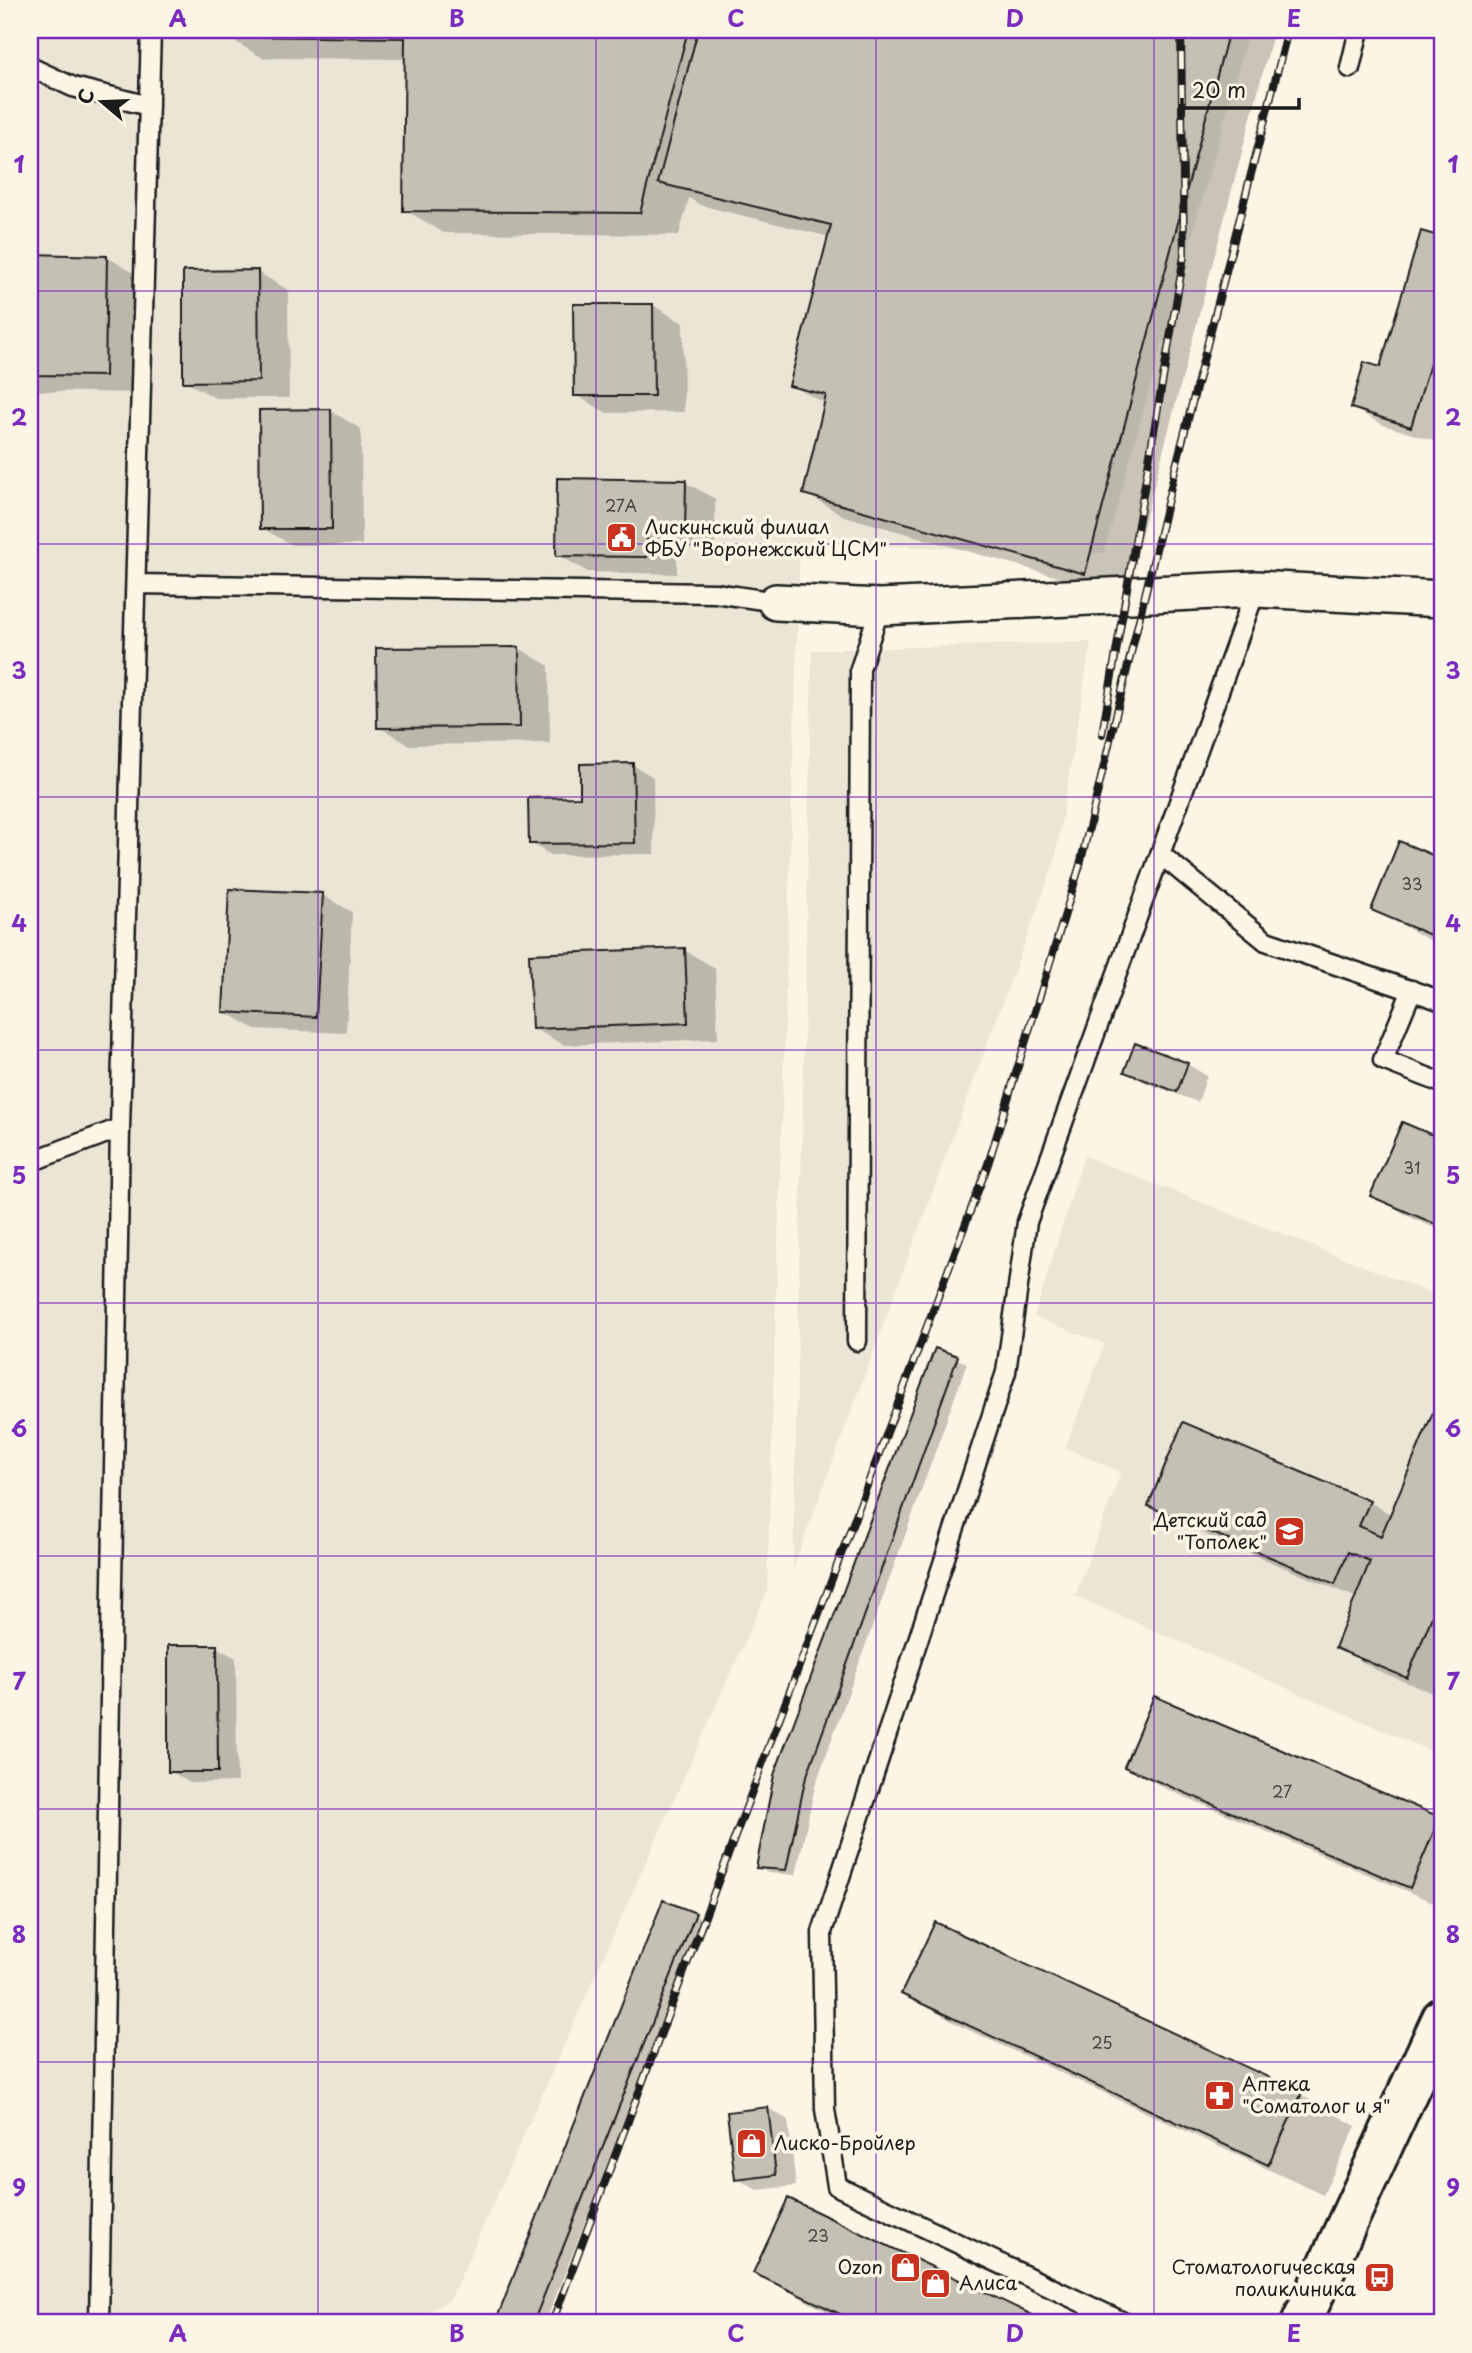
<svg xmlns="http://www.w3.org/2000/svg" width="1472" height="2353" font-family="'Playpen Sans',sans-serif">
<style>
.built{fill:#ebe5d6}
.shadow{fill:#0003}
.building{fill:#c4c0b3;stroke:#1c1c1c;stroke-width:2}
.lines{fill:none;stroke-linecap:round;stroke-linejoin:round}
.service-casing{stroke:#1c1c1c;stroke-width:23}
.minor-casing{stroke:#1c1c1c;stroke-width:40}
.secondary-casing{stroke:#1c1c1c;stroke-width:44}
.service{stroke:#fcf5e5;stroke-width:18}
.minor{stroke:#fcf5e5;stroke-width:35}
.secondary{stroke:#fcf5e5;stroke-width:38}
.rail-casing{stroke:#1c1c1c;stroke-width:8}
.rail{stroke:#fcf5e5;stroke-width:5;stroke-dasharray:16;stroke-linecap:butt}
.grid{fill:none;stroke:#7b2cbf;stroke-width:2;stroke-opacity:0.55}
.labels{text-anchor:middle;stroke-width:7;stroke-linejoin:round;paint-order:stroke}
.number-label{font-size:16px;fill:#464542}
.poi-label{font-size:19px;fill:#1c1c1c;stroke:#fcf5e5;text-anchor:start}
.neatline{fill:none;stroke:#7b2cbf;stroke-width:2.5}
.grid-label{font-size:23px;text-anchor:middle;font-weight:bold;fill:#7b2cbf}
</style>
<rect width="100%" height="100%" fill="#fcf5e5"/>
<filter id="ink" filterUnits="userSpaceOnUse"><feTurbulence type="fractalNoise" baseFrequency=".0143" numOctaves="2"/><feDisplacementMap in="SourceGraphic" scale="14" xChannelSelector="R" yChannelSelector="G"/><feConvolveMatrix kernelMatrix="1 2 1 2 8 2 1 2 1" color-interpolation-filters="sRGB"/></filter>
<g filter="url(#ink)">
<path class="built" d="M30 30H1249L1104 553 800 543 767 1592 450 2300 408 2323H30Z
M1091 642 1055 861 793 1569 812 650Z
M1084 1156 1442 1297V1756L1075 1596 1121 1472 1065 1448 1105 1344 1034 1317Z"/>
<path class="shadow" d="M224 30H1274L1125 596 844 516 805 493 826 404 791 385 830 237 700 205 689 198 679 235 444 233 405 210 406 59 263 58 224 35Z
M1423 233 1442 239 1441 443 1383 425 1353 408 1381 369Z
M30 256 107 257 137 275 135 393 40 391 30 385Z
M258 272 288 290 289 398H215L185 381Z
M653 305 683 323 684 412 607 413 576 395Z
M331 411 361 429 362 545H292L262 528Z
M685 482 715 499V549L677 548V574L588 572 558 555Z
M519 648 549 666 550 743 409 745 379 727Z
M633 765 653 777 654 854 551 855 530 843 581 799Z
M1400 843 1442 861V947L1373 909Z
M322 895 352 912 346 1033 255 1029 224 1011Z
M684 950 715 968 718 1039 564 1045 533 1028Z
M1187 1064 1207 1076 1198 1102 1146 1083 1126 1071Z
M1403 1124 1442 1141V1231L1412 1218 1372 1195Z
M936 1350 967 1363 815 1786 796 1875 768 1873 758 1867Z
M1442 1395V1697L1376 1670 1337 1647 1357 1598 1190 1528 1151 1505 1369 1502 1392 1515Z
M216 1647 236 1658 237 1782 190 1783 170 1771Z
M1155 1699 1442 1821V1906L1166 1789 1126 1766Z
M664 1902 705 1920 545 2323H497Z
M904 1993 1301 2095 1356 2126 1323 2195 958 2025Z
M768 2108 788 2120 796 2186 757 2190 736 2178Z
M789 2201 1045 2323H852L810 2303 756 2272Z"/>
<path class="building" d="M222 30H688L640 213 403 211 405 38 222 36Z
M698 30H1229L1085 574 803 494 826 395 789 386 831 225 658 183Z
M1421 231 1442 237V324L1411 427 1351 408 1364 362 1380 367Z
M30 254 107 256 105 376 30 375Z
M258 270 259 381 183 382V271Z
M573 304H653L654 396H574Z
M331 409 332 529H260L259 410Z
M557 478 686 480 685 532H647V557L556 556Z
M519 647 520 727 377 728 376 648Z
M633 763 635 843 529 844 528 798 580 797V764Z
M1399 841 1442 859V940L1371 910Z
M229 889 323 893 316 1017 223 1012Z
M685 948 688 1023 532 1029 529 954Z
M1135 1043 1188 1063 1177 1092 1124 1072Z
M1402 1122 1442 1139V1227L1370 1196Z
M935 1348 958 1356 805 1781 786 1870 756 1868 774 1775Z
M1442 1391V1592L1407 1678 1335 1648 1370 1561 1348 1552 1335 1584 1148 1506 1183 1422 1370 1501 1359 1526 1381 1536Z
M168 1645H217L218 1772H168Z
M1154 1696 1440 1817 1410 1888 1124 1767Z
M663 1900 696 1913 533 2323H495Z
M935 1922 1302 2093 1268 2165 901 1994Z
M768 2107 776 2175 735 2180 727 2112Z
M788 2198 1049 2323H859L753 2273Z"/>
<g class="lines">
<defs>
<path id="service" d="M30 67 73 87 149 106
M1350 68 1359 30
M136 584 715 593 776 602
M1160 854 1266 941 1442 1001
M1412 990 1383 1060 1442 1083
M30 1162 120 1128
M857 1341 860 669 880 607
M99 2323 120 1128 151 30
M1125 2323 837 2186 825 2109 822 1932 1006 1372 1027 1222 1256 589"/>
<path id="minor" d="M776 602 880 607 1256 589 1442 599"/>
<path id="secondary" d="M1301 2323 1442 2018"/>
</defs>
<use href="#service" class="service-casing"/>
<use href="#minor" class="minor-casing"/>
<use href="#secondary" class="secondary-casing"/>
<use href="#service" class="service"/>
<use href="#minor" class="minor"/>
<use href="#secondary" class="secondary"/>
<defs>
<path id="rail" d="M1102 734 1184 256 1181 30
M552 2323 988 1164 1080 865 1176 466 1288 30"/>
</defs>
<use href="#rail" class="rail-casing"/>
<use href="#rail" class="rail"/>
</g>
</g>
<path class="grid" d="M318 30V2323M596 30V2323M876 30V2323M1154 30V2323M30 291H1442M30 544H1442M30 797H1442M30 1050H1442M30 1303H1442M30 1556H1442M30 1809H1442M30 2062H1442"/>
<defs>
<symbol id="civic-square" viewBox="-11 -11 22 22"><rect x="-9" y="-9" width="18" height="18" rx="4" fill="#c8321e" stroke="#fcf5e5"/><path d="M-.6-6.5H3V-4.5H.6V-3L4-1V1h2V6H-6V1h2V-1L-.6-3ZM-1.2 2.5V6h2.4V2.5Z" fill="#fff"/></symbol>
<symbol id="school-square" viewBox="-11 -11 22 22"><rect x="-9" y="-9" width="18" height="18" rx="4" fill="#c8321e" stroke="#fcf5e5"/><path d="M0-5L7-2L0 1L-7-2ZM-4 1L0 2.5L4 1V4Q0 6-4 4Z" fill="#fff"/></symbol>
<symbol id="pharmacy-square" viewBox="-11 -11 22 22"><rect x="-9" y="-9" width="18" height="18" rx="4" fill="#c8321e" stroke="#fcf5e5"/><path d="M-2-6h4v4h4v4h-4v4h-4v-4h-4v-4h4Z" fill="#fff"/></symbol>
<symbol id="shop-square" viewBox="-11 -11 22 22"><rect x="-9" y="-9" width="18" height="18" rx="4" fill="#c8321e" stroke="#fcf5e5"/><path d="M-5-2.5h2.3a2.7 3.5 0 0 1 5.4 0H5L5.5 6h-11ZM-1.5-2.5h3a1.5 2.3 0 0 0-3 0Z" fill="#fff"/></symbol>
<symbol id="bus-square" viewBox="-11 -11 22 22"><rect x="-9" y="-9" width="18" height="18" rx="4" fill="#c8321e" stroke="#fcf5e5"/><path d="M-5-6H5V4H4V6H2V4H-2V6H-4V4H-5ZM-3.5-4V0h7V-4ZM-3.5 1.2v1.5H-2V1.2ZM2 1.2v1.5H3.5V1.2Z" fill="#fff"/></symbol>
</defs>
<g fill-rule="evenodd">
<use href="#civic-square" x="604" y="520" width="35" height="35"/>
<use href="#school-square" x="1272" y="1514" width="35" height="35"/>
<use href="#pharmacy-square" x="1202" y="2078" width="35" height="35"/>
<use href="#shop-square" x="734" y="2126" width="35" height="35"/>
<use href="#shop-square" x="888" y="2250" width="35" height="35"/>
<use href="#bus-square" x="1362" y="2260" width="35" height="35"/>
<use href="#shop-square" x="918" y="2266" width="35" height="35"/>
</g>
<g class="labels">
<g class="number-label">
<text x="621" y="512">27А</text>
<text x="1412" y="890">33</text>
<text x="1412" y="1174">31</text>
<text x="1282" y="1798">27</text>
<text x="1102" y="2049">25</text>
<text x="818" y="2242">23</text>
</g>
<g class="poi-label">
<text x="645" y="534">Лискинский филиал<tspan x="645" dy="22">ФБУ "Воронежский ЦСМ"</tspan></text>
<text x="1267" y="1527" text-anchor="end">Детский сад<tspan x="1267" dy="22">"Тополек"</tspan></text>
<text x="1242" y="2091">Аптека<tspan x="1242" dy="22">"Соматолог и я"</tspan></text>
<text x="774" y="2150">Лиско-Бройлер</text>
<text x="883" y="2274" text-anchor="end">Ozon</text>
<text x="1356" y="2274" text-anchor="end">Стоматологическая<tspan x="1356" dy="22">поликлиника</tspan></text>
<text x="959" y="2290">Алиса</text>
</g>
</g>
<rect width="1472" height="2353" fill="none" stroke="#fcf5e5" stroke-width="77"/>
<g transform="translate(102 102) rotate(289)" stroke="#fcf5e5" stroke-width="5" paint-order="stroke">
<path d="M0-5L12 26L0 18L-12 26Z" fill="#1c1c1c"/>
<text y="-10" font-size="19" font-weight="bold" text-anchor="middle" fill="#1c1c1c">С</text>
</g>
<path d="M1182 98v10h117v-10" fill="none" stroke="#1c1c1c" stroke-width="3.5"/>
<text x="1192" y="98" font-size="21" fill="#1c1c1c" stroke="#fcf5e5" stroke-width="5" paint-order="stroke">20 m</text>
<rect x="38" y="38" width="1396" height="2276" class="neatline"/>
<g class="grid-label">
<text x="178" y="27">A</text>
<text x="457" y="27">B</text>
<text x="736" y="27">C</text>
<text x="1015" y="27">D</text>
<text x="1294" y="27">E</text>
<text x="19" y="173">1</text>
<text x="1453" y="173">1</text>
<text x="19" y="426">2</text>
<text x="1453" y="426">2</text>
<text x="19" y="679">3</text>
<text x="1453" y="679">3</text>
<text x="19" y="932">4</text>
<text x="1453" y="932">4</text>
<text x="19" y="1184">5</text>
<text x="1453" y="1184">5</text>
<text x="19" y="1437">6</text>
<text x="1453" y="1437">6</text>
<text x="19" y="1690">7</text>
<text x="1453" y="1690">7</text>
<text x="19" y="1943">8</text>
<text x="1453" y="1943">8</text>
<text x="19" y="2196">9</text>
<text x="1453" y="2196">9</text>
<text x="178" y="2342">A</text>
<text x="457" y="2342">B</text>
<text x="736" y="2342">C</text>
<text x="1015" y="2342">D</text>
<text x="1294" y="2342">E</text>
</g>
</svg>
